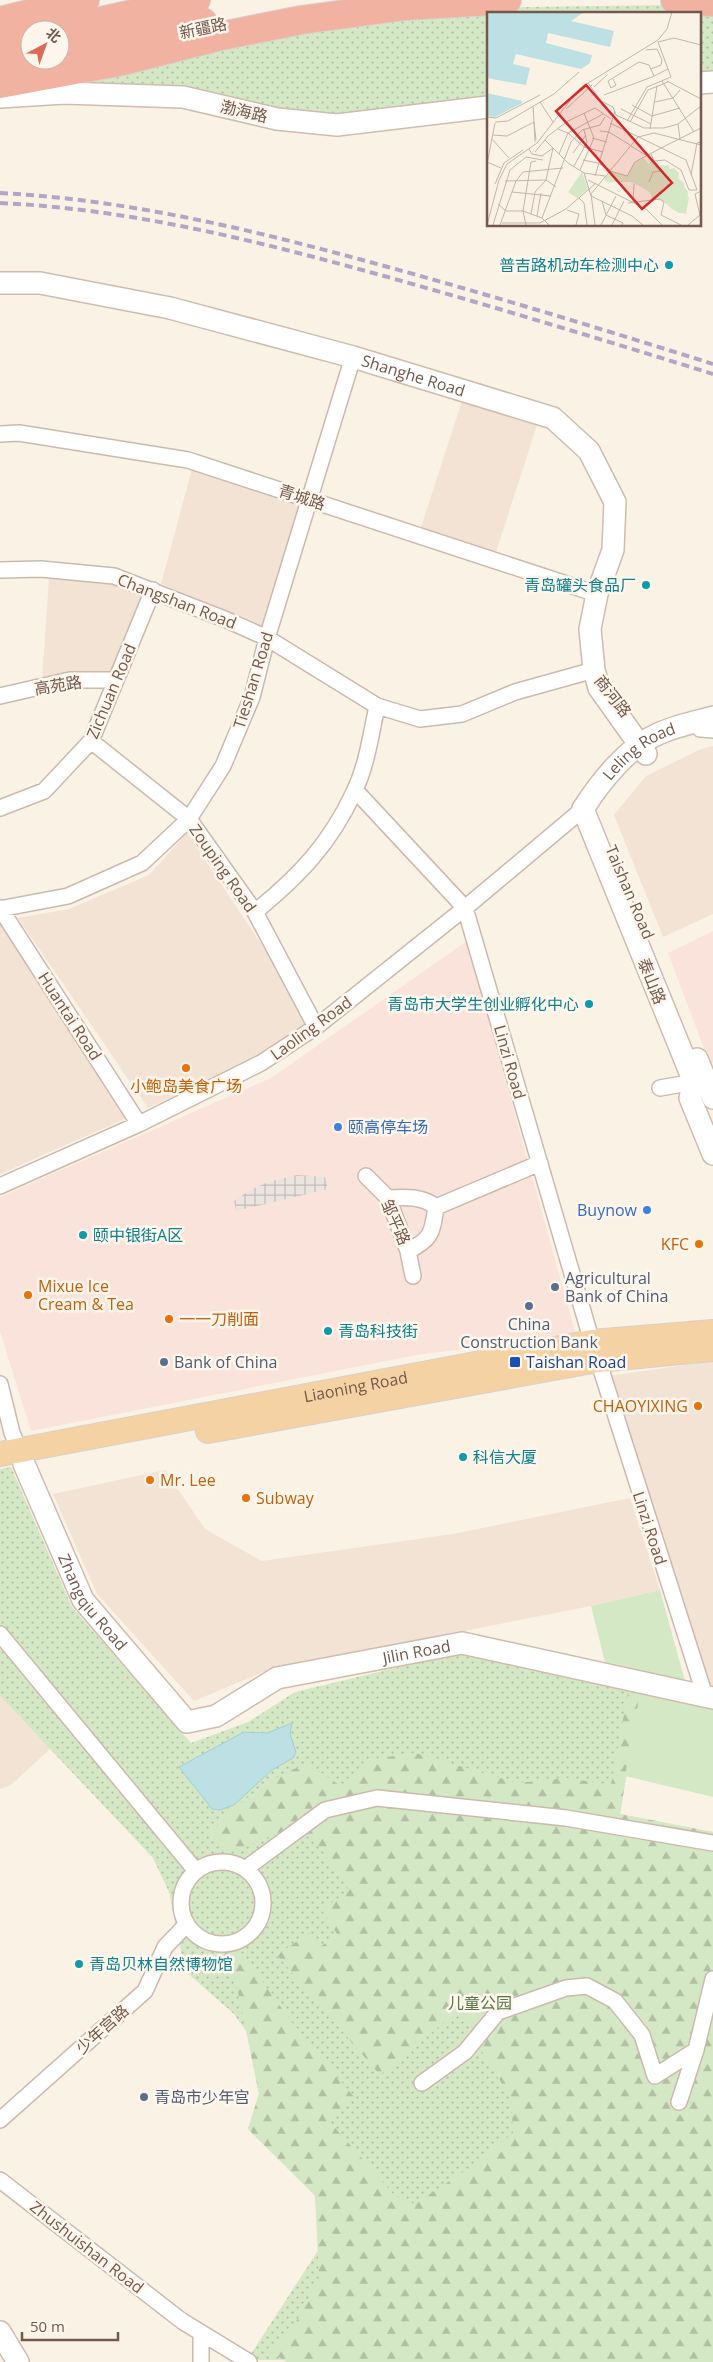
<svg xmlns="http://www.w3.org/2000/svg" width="713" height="2362" font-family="'Open Sans','Noto Sans SC',sans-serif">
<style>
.residential{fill:#f2e3d5}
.commercial{fill:#fae3db}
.industrial{fill:url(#industrial-grid)}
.grass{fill:url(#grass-dots)}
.forest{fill:url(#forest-firs)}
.garden{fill:#d5e8c6}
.water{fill:#bce0e3;stroke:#a3cfd4}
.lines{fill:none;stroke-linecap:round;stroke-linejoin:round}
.street-casing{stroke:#ccb9ad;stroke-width:18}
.secondary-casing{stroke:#d1bbae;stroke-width:24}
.primary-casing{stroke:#d8d0cd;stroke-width:26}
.highway-casing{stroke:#d8d0cd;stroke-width:30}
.street{stroke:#fff;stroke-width:15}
.secondary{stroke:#fff;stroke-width:21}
.primary{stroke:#f5d2a3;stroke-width:24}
.highway{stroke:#f1b2a1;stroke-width:28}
.rail{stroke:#b4a5c4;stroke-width:4;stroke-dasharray:8 5;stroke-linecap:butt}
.culture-dot{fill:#0f9aa8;stroke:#fef6ec;stroke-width:2}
.food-dot{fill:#e8710a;stroke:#fef6ec;stroke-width:2}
.shop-dot{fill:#3f7fe0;stroke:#fef6ec;stroke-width:2}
.service-dot{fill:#5c6f8a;stroke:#fef6ec;stroke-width:2}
.transit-dot{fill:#1a4fb4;stroke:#fef6ec;stroke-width:2}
.labels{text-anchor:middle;stroke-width:5;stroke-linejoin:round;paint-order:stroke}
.street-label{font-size:16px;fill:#73584d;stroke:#fef6ec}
.culture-label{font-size:16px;fill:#0d838f;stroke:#fef6ec;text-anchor:start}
.food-label{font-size:16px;fill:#c56008;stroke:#fef6ec;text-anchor:start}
.shop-label{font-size:16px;fill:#366cbe;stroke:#fef6ec;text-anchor:start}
.service-label{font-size:16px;fill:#4e5e75;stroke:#fef6ec;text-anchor:start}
.transit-label{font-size:16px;fill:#164399;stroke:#fef6ec;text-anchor:start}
.park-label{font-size:16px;fill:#577845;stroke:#fef6ec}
.inset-road{fill:none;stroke:#c5b4a9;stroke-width:1}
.view{fill:#d62828;fill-opacity:0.15;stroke:#d62828;stroke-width:2.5}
.inset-edge{fill:none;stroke:#73584d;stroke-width:2.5}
</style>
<defs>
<pattern id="industrial-grid" width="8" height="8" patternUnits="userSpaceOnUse" patternTransform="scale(1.25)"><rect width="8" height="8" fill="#ebe5e0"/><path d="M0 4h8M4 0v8" fill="none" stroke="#c3bcb8"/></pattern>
<pattern id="grass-dots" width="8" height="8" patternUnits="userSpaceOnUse" patternTransform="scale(1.25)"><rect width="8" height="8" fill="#d5e8c6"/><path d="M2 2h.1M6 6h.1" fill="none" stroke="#b1bfa3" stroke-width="1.8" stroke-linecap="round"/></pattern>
<pattern id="forest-firs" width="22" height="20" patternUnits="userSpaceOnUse" patternTransform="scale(1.25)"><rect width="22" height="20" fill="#d5e8c6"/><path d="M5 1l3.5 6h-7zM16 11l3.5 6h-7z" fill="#b1bfa3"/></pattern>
</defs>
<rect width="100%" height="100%" fill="#fbf2e6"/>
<path class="residential" d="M462 401 537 425 496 552 421 527Z
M192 469 301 505 263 630 244 617 161 584Z
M49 578 115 583 145 593 113 674 66 672 42 680Z
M713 746V914L663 937 614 815 646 776 701 749Z
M187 833 312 1020 259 1058 148 1108 18 918 69 909 149 875Z
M0 923 127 1118 0 1174Z
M713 1361V1690L710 1689 609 1376Z
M165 1470 205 1529 262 1561 453 1534 630 1498 660 1590 591 1606 270 1669 194 1701 97 1594 53 1494Z
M0 1696 50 1749 11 1785 0 1789Z"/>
<path class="commercial" d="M713 931V1062L710 1064 668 953Z
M467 941 576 1335 417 1355 31 1431 0 1332V1197L271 1078Z"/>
<path class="industrial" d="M297 1175 325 1177 328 1189 236 1211 234 1201 250 1190 268 1182Z"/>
<path class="grass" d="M660 5 713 8V78L699 80V14H488V103L355 118 52 88 297 29 466 8Z
M11 1467 72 1607 191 1743 248 1722 295 1692 462 1652 640 1694 620 1814 713 1832V2362L247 2360 319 2249 315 2195 248 2129 259 2094 248 2034 234 2014 185 1971 169 1892 153 1858 0 1696V1469Z"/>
<path class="forest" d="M628 1692 640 1694 620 1814 713 1832V2362H287L270 2352 297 2320 319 2278 315 2196 248 2129 259 2094 237 1987 219 1954 238 1948 291 2021 354 2097 329 2121 395 2196 415 2204 472 2166 513 2133 511 2098 481 2050 485 2040 459 2010 380 2075 277 1955 309 1933 319 1948 337 1934 322 1910 349 1890 314 1839 288 1829 229 1853 208 1830C240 1805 270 1774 309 1764L342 1787 366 1760 415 1753 517 1783 567 1778 611 1785Z"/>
<path class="garden" d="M660 1590 685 1681 605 1662 591 1606Z
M640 1694 713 1710V1797L625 1776Z"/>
<path class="water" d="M292 1723 290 1734 296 1752 293 1758 272 1770 234 1805 220 1810 212 1809 179 1767 244 1732 267 1733Z"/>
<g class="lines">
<defs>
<path id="street" d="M0 434 19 433 188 460 597 594
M0 570 41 569 114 576 227 620 267 638 377 706 420 719 462 714 515 692 594 670
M0 696 70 680H116
M700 729 713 730
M91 741 189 819 255 912 316 1027
M355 790 465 908 592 1342
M0 808 44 791 91 741 153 590
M0 908 139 1124
M0 909 68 896 142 863 189 819 223 766 252 697 267 638 353 357
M255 912C299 876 330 844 354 792 367 765 371 734 377 706
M660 1088 694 1082 700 1079
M366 1176 388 1198 408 1251 413 1276
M0 1186 139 1124 261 1063 316 1027 465 908 583 809
M388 1198C406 1197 422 1196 436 1207 432 1233 432 1239 408 1251
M436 1207 540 1163
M598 1360 705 1696
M0 1384 12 1433 20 1451
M0 1634 196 1871
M181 1903a41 41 0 1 1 82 0a41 41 0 1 1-82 0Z
M245 1869 325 1810 377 1798 566 1818 713 1843
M422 2083 465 2052 498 2012 566 1988 587 1986 615 2001 642 2035 655 2076 696 2050
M679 2102 696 2050 713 1979
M0 2120 145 1991 165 1947 187 1924
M0 2180 182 2321 249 2362
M201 2362V2333"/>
<g id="secondary">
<path d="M699 83 713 82"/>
<path d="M0 97 64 93 183 97 277 119 337 125 488 107"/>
<path id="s1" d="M0 283H40L170 308 353 357 553 418 589 451 615 502 613 550 597 594 590 629 594 670 599 688 646 754"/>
<path d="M583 809 694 1082 690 1098 713 1154"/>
<path id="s2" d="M583 809C600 782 628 747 658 734 675 726 695 722 713 717"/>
<path d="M697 1059 713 1098"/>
<path id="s3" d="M24 1464 83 1600 187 1722 216 1716 277 1678 462 1643 713 1698"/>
<path d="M0 2332 18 2362"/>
</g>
<g id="primary">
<path d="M208 1431 598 1360 713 1349"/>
<path id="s4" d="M0 1454 592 1342 713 1332"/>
</g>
<path id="highway" d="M675 0 713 2
M0 21 85 0
M60 30 196 0
M0 44 30 37
M60 53 203 22
M0 66 30 59
M0 84 123 61 221 36 301 20 405 6 507 0"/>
</defs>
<use href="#street" class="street-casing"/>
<use href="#secondary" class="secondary-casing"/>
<use href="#primary" class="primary-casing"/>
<use href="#highway" class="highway-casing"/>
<use href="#street" class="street"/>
<use href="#secondary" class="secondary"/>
<use href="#primary" class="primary"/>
<use href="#highway" class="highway"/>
<path class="rail" d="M0 193C133 200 261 232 388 267 497 297 605 330 713 364
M0 203C131 209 258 241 384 276 495 307 604 340 713 374"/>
</g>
<g class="culture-dot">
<circle cx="669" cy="265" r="5"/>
<circle cx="646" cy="585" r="5"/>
<circle cx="589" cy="1004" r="5"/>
<circle cx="83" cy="1235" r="5"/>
<circle cx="328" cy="1331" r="5"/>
<circle cx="463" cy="1457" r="5"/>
<circle cx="79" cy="1964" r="5"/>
</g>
<g class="food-dot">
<circle cx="186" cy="1068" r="5"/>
<circle cx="699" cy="1244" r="5"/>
<circle cx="28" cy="1295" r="5"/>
<circle cx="169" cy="1319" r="5"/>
<circle cx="698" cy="1406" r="5"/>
<circle cx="150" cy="1480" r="5"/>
<circle cx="246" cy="1498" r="5"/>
</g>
<g class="shop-dot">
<circle cx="338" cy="1127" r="5"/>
<circle cx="647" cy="1210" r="5"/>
</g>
<g class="service-dot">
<circle cx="555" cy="1287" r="5"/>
<circle cx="529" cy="1306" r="5"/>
<circle cx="164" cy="1362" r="5"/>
<circle cx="144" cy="2097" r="5"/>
</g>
<rect class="transit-dot" x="509" y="1356" width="12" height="12" rx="2.5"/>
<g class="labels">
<g class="street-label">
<text transform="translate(203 28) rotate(-12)" y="6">新疆路</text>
<text transform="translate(244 111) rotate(13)" y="6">渤海路</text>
<text dy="6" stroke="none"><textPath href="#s1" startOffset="425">Shanghe Road</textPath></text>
<text transform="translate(302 497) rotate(18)" y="6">青城路</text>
<text transform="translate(177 601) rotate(21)" y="6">Changshan Road</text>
<text transform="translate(253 680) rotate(-73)" y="6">Tieshan Road</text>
<text transform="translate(58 685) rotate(-9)" y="6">高苑路</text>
<text transform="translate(111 691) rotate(-67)" y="6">Zichuan Road</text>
<text transform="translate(613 696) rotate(52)" y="6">商河路</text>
<text dy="6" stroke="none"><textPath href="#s2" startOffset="82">Leling Road</textPath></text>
<text transform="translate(223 868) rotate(55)" y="6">Zouping Road</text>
<text transform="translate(630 892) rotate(67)" y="6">Taishan Road</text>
<text transform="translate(652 981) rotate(68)" y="6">泰山路</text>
<text transform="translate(70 1016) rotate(57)" y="6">Huantai Road</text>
<text transform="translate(311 1028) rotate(-36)" y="6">Laoling Road</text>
<text transform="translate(510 1062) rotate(74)" y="6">Linzi Road</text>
<text transform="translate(396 1222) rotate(66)" y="6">邹平路</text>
<text dy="6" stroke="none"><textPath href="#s4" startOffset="362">Liaoning Road</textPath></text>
<text transform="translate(650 1528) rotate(72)" y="6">Linzi Road</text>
<text dy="6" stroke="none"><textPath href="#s3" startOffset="155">Zhangqiu Road</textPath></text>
<text dy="6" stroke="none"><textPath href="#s3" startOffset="552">Jilin Road</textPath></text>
<text transform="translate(102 2029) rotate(-42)" y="6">少年宫路</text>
<text transform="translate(87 2247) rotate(38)" y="6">Zhushuishan Road</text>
</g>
<g class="culture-label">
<text x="659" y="271" text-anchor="end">普吉路机动车检测中心</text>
<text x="636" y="591" text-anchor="end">青岛罐头食品厂</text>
<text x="579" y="1010" text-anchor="end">青岛市大学生创业孵化中心</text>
<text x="93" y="1241">颐中银街A区</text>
<text x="338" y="1337">青岛科技街</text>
<text x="473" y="1463">科信大厦</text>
<text x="89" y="1970">青岛贝林自然博物馆</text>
</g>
<g class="food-label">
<text x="186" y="1092" text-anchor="middle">小鲍岛美食广场</text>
<text x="689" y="1250" text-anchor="end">KFC</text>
<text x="38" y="1292">Mixue Ice<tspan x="38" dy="18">Cream &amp; Tea</tspan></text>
<text x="179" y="1325">一一刀削面</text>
<text x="688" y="1412" text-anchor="end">CHAOYIXING</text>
<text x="160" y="1486">Mr. Lee</text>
<text x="256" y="1504">Subway</text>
</g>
<g class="shop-label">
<text x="348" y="1133">颐高停车场</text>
<text x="637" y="1216" text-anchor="end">Buynow</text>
</g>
<g class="service-label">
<text x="565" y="1284">Agricultural<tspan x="565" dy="18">Bank of China</tspan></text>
<text x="529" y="1330" text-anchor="middle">China<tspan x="529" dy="18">Construction Bank</tspan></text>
<text x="174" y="1368">Bank of China</text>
<text x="154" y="2103">青岛市少年宫</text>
</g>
<g class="transit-label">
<text x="526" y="1368">Taishan Road</text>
</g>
<g class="park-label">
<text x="480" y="2009">儿童公园</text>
</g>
</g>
<g transform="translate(487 12)">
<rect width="214" height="214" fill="#fbf2e6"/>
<path d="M157 146 161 152 167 148 170 154H183L182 157 187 156 192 161 191 166 201 180 199 202 186 198 175 188H165L164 181 153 174 143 170H120L117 167 123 159 140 164 148 151Z" fill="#d5e8c6"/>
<path d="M157 146 161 152 167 148 170 154 181 153V157L185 159 187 156 192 161 191 166 198 172 195 177 201 180H198L202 186 199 201H191L180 190 166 187 162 179 149 172 165 176 167 167 161 166 160 171 152 170 153 167 149 164 144 167 146 161 159 151Z" fill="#d5e8c6"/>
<path d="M95 160 101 177 90 186 81 180Z" fill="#d5e8c6"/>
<path d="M0 0H97L84 9 127 19 123 35 61 21 59 31 105 43 103 51 94 57 29 42 26 52 43 56 39 73 0 66ZM0 81 35 89V91L8 105 0 104Z" fill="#bce0e3"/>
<path class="inset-road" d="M159 38 170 37 175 48 174 53 164 57M165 65 181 57M126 67 129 73 124 76 121 69 152 50 162 53 167 64M175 69 207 120M180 69 214 87M101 71 114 89 126 95 129 103 157 116H177L191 112 214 94M107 75 120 63M117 83 165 65M53 90 66 110M168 90 186 86 193 78M145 93 165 104 193 96M79 97 105 73M134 97 164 112M0 105 9 106 53 83M140 109 160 75 184 65 171 30 187 26 214 33M8 110 21 109 67 82 92 60M143 110 161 78 181 70M123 111 199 148 210 178H202L194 158 178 148 167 149 164 142M191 112 193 127M71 117 81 121 97 135 116 140M163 117 170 74M113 119 122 120 143 133M6 123 20 124 47 110 46 94M105 126 120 130M5 127 22 146M58 128 81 151 97 161 118 164M48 130 47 110 49 128M144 134 160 144M174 136 214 116M42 137 45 142 55 144 66 136M48 140 61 124 81 109 108 96 124 107M86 141 99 123M72 142 81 121 116 102M96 148 111 151 123 158M0 150 14 156M0 152 8 111M87 154 100 130 97 118M93 158 107 126 97 101M123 159 140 164 148 150 174 136M97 161 104 184 145 204 156 213M204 163 210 131 214 130M108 164 128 99M101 168 159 197 175 213M18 169 59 168 69 175M162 170 166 160 173 159M8 172 17 151 36 138M25 180 64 184M92 186 97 191 100 213M115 189 119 203 136 211 135 213M146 190 147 172M141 191 173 187 177 190 174 203 194 213M11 192 19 199H36L55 206 62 213M80 198 92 202 89 213M44 202 48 180 59 168 66 136M50 204 54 181M55 206 84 130 95 118 113 113 118 105M15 211H53L79 197 109 171M0 213 12 168 20 152 50 131 93 76 171 28 180 17 185 0M6 213 23 158 39 145 56 148M13 213 29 169 36 160 76 156M39 213 36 199 44 150 49 149M108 213 104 182 151 125 167 121 214 133M114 213 129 184M125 213 137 189M201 213 213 203 208 182 214 179"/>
<path class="view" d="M99 73 185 171 155 197 69 99Z"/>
<rect width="214" height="214" class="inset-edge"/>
</g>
<g transform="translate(45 45) rotate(41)"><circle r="24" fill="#fef6ec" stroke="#c6b7ac"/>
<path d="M0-4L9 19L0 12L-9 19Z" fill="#dd6b54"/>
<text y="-8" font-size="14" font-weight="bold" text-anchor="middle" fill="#73584d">北</text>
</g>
<path d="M22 2332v8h96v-8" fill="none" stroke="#73584d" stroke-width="2.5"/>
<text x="30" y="2332" font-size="15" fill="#73584d" stroke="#fef6ec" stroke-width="4" paint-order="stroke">50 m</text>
</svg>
